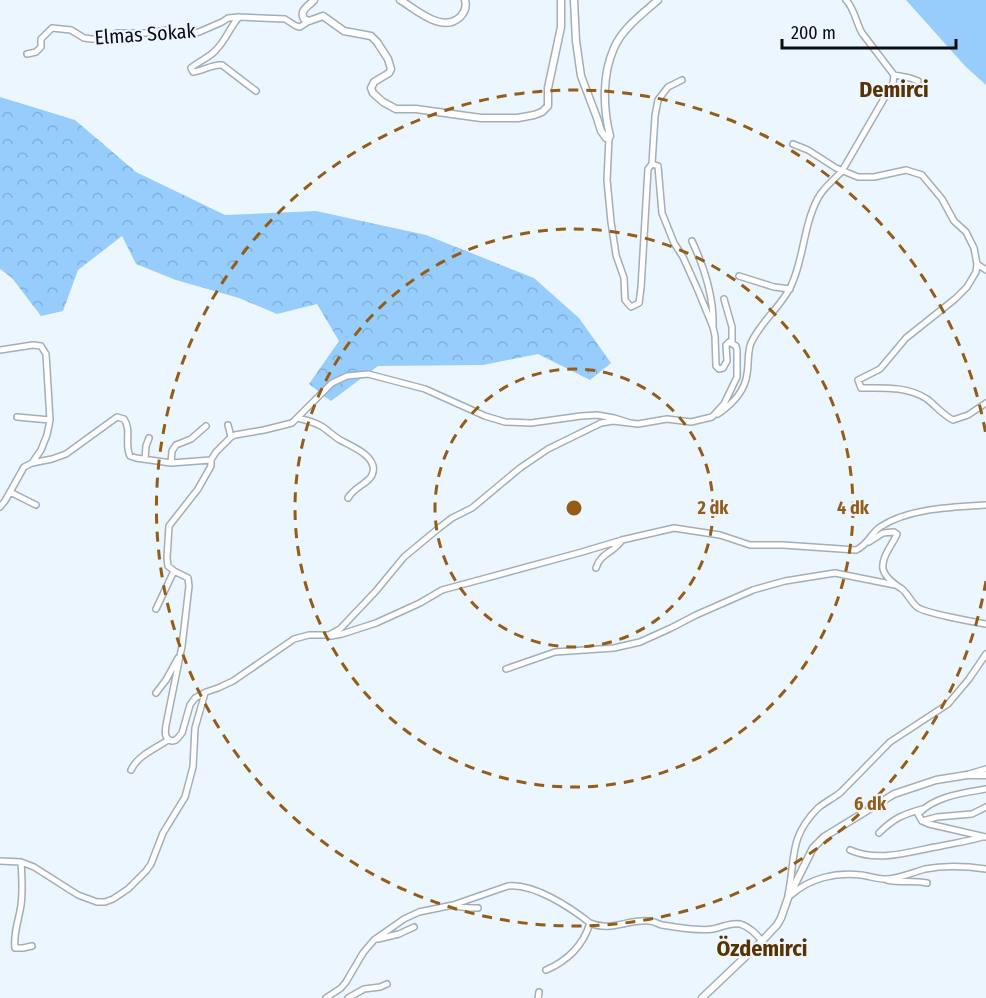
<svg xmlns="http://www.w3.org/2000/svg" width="986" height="998" font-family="'Fira Sans Condensed',sans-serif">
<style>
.grass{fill:#96cdfc}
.forest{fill:url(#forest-crowns)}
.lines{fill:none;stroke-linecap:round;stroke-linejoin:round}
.minor-casing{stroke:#a2aeb8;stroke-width:8}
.tertiary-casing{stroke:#a2aeb8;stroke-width:9}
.minor{stroke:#fff;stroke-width:5}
.tertiary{stroke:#fff;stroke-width:6}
.ring{fill:none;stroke:#945c17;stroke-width:3;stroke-dasharray:10 8}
.labels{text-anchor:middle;stroke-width:4.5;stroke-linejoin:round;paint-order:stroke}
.street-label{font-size:20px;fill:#090c10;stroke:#ecf6ff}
.quarter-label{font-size:22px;font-weight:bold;fill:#593200;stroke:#ecf6ff}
.centre{fill:#945c17;stroke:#ecf6ff;stroke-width:3}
.ring-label{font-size:18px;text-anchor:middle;font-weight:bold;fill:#945c17;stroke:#ecf6ff;stroke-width:4.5;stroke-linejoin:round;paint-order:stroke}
</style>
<defs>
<pattern id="forest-crowns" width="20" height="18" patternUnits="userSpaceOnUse" patternTransform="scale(1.5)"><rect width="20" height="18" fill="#96cdfc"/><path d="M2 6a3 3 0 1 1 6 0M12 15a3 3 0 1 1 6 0" fill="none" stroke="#80afd7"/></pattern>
</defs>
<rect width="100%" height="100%" fill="#ecf6ff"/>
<path class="grass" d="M906 0H986V85L965 66Z"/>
<path class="forest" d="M0 97 75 120 136 172 225 215 316 211 426 235 534 278 579 318 611 363 590 380 538 354 483 365 378 366 331 401 309 384 339 341 317 304 277 314 239 298 176 280 136 264 122 236 78 270 63 311 41 316 12 278 0 269Z"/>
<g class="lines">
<defs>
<path id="minor" d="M239 17C230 27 226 40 216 50 209 58 199 61 191 68L193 72C203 71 212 64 222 65L256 91
M27 54 36 52 41 47V39L52 28 71 30 84 38 92 39H101L117 33H150L167 30 182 34H191L199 32 222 22 228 18 239 17 285 19 296 26 300 27 309 21
M894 75 910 78 918 81
M609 138 607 180 611 222 616 255 624 278 625 300 631 307 639 303 641 288 648 169 652 164 658 166 662 213 674 243 683 257 697 288 713 327 715 336 716 366 719 369 723 368 727 361 726 345 729 342 736 346 737 350V377L724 404 712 417 691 422 667 419 638 424 613 421 601 423 548 449 520 468 472 508 452 518 439 528 404 557 376 591 340 629 329 635H309L294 639 233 681 218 688 206 692 195 698 190 705 182 733 176 740 172 741C164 739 165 732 166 725L182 646 189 586 188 578 174 571 168 566 167 558 169 526 198 489 211 466V460L216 452 231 437 235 435 264 430 292 423 332 383 347 376 368 374 425 389 485 416 505 422 531 423 581 416 597 415 614 418 630 423
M793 144 808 150 836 168 858 177H874L906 170 922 175 942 199 954 221 966 232 974 248 977 264 976 272 967 287 955 299 906 338 880 369 858 380 861 388C883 388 907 386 927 399 936 406 943 415 953 420L968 415 986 403
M652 164 655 116 658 100 668 87 682 80
M692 241C704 267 714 297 713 326
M977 264 986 270
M739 276 774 287 790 289
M724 299 732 327V343
M0 350 33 345 41 346 46 354 50 420 47 435 41 450 32 463
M718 414C731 405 745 391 747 374 749 364 747 353 751 343 761 321 781 307 791 286 804 259 803 226 818 198 824 187 834 180 842 171L893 83 894 75 862 33C856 22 854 8 846 0
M17 417 50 420
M298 418C306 420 314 422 321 426 328 430 333 436 340 440 351 446 380 457 372 475 369 483 354 487 348 498
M228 425 231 437
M145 459 146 446 149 438
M171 463 172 451 176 445 191 439 206 426
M10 492 36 505
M0 507 5 501 24 467 32 463 52 459 66 454 117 417 124 419C132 431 124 443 130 456L136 458 171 463 211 460
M869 542 883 533 894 532 897 534C893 544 881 557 883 569 885 577 895 585 902 589 908 594 911 602 917 607 924 613 974 622 986 624
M596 568C601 552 614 553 622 540
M156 609 174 571
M331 636 342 634 376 623 420 603 442 590 582 552 622 540 674 528 720 535 750 545H783L856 550C868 545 870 534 880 527 909 508 953 507 986 505
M506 669 555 652 614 648 640 642 671 628 696 615 753 590 785 581 835 573 895 585
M156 693 166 680 178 658
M131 770C138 755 155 749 168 740
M969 774 986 769
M986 789C963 793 935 796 918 814L922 821 929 824 986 837
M922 821 937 817 972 814 986 807
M879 833C894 818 902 815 922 809
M850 850C880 863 910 851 941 846 955 843 969 841 982 837
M0 861 21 862 34 867 78 895 97 902H105L113 899 128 889 146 871 151 864 163 833 185 797 193 767 195 728 205 693
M21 862C22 877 23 891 21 905 19 920 13 933 15 948H23L32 946
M887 880C900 883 914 880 927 883
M788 895C796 858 788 838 818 808 825 802 834 798 841 792L890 742 948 704 969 679 986 654
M791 895C810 878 836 872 861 875 869 876 877 879 884 879 895 880 914 872 925 869 946 865 965 866 986 869
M454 906 470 908H478
M378 939 399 934 414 927
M546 970C567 961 583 946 590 923
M326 998 341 988 346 982 363 953 374 940 404 919 419 912 453 905 508 886C533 883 570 907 590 923 611 932 628 919 649 921 653 921 658 924 662 925 674 927 702 931 713 929 723 927 731 922 740 924 750 927 756 934 762 941
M348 998 364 989 380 987 387 984
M538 998 539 992"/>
<path id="tertiary" d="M314 0C309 6 299 10 304 19L309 21 323 16 344 31 371 36 377 42 388 59 391 69 389 73 374 82 371 88 373 93 383 102 396 109H416L481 118H518L534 115 542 112 548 106V88L561 27V0
M400 0C416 9 442 34 460 17 465 12 467 7 465 0
M574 0 576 41 581 76 597 118 601 131 606 138H609
M609 138 610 136C603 108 602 75 614 48 622 29 642 14 658 0
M702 998 762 941 777 925 781 918 788 898 813 848 824 837 894 794 936 780 967 775H986"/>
</defs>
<use href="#minor" class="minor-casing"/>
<use href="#tertiary" class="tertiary-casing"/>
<use href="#minor" class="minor"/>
<use href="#tertiary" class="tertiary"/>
</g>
<g class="ring">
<circle cx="574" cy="508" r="139"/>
<circle cx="574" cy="508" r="279"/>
<path d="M986 581A418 418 0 1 1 986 435"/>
</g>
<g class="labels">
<g class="street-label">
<text transform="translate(145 34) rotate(-4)" y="7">Elmas Sokak</text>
</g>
<g class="quarter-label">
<text x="894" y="97">Demirci</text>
<text x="762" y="956">Özdemirci</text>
</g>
</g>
<circle cx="574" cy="508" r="9" class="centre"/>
<g class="ring-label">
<text x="713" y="514">2 dk</text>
<text x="853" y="514">4 dk</text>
<text x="870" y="810">6 dk</text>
</g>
<path d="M782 39v9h174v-9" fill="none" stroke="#090c10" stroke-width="3"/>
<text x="791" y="39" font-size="18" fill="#090c10" stroke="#ecf6ff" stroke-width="4.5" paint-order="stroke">200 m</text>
</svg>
